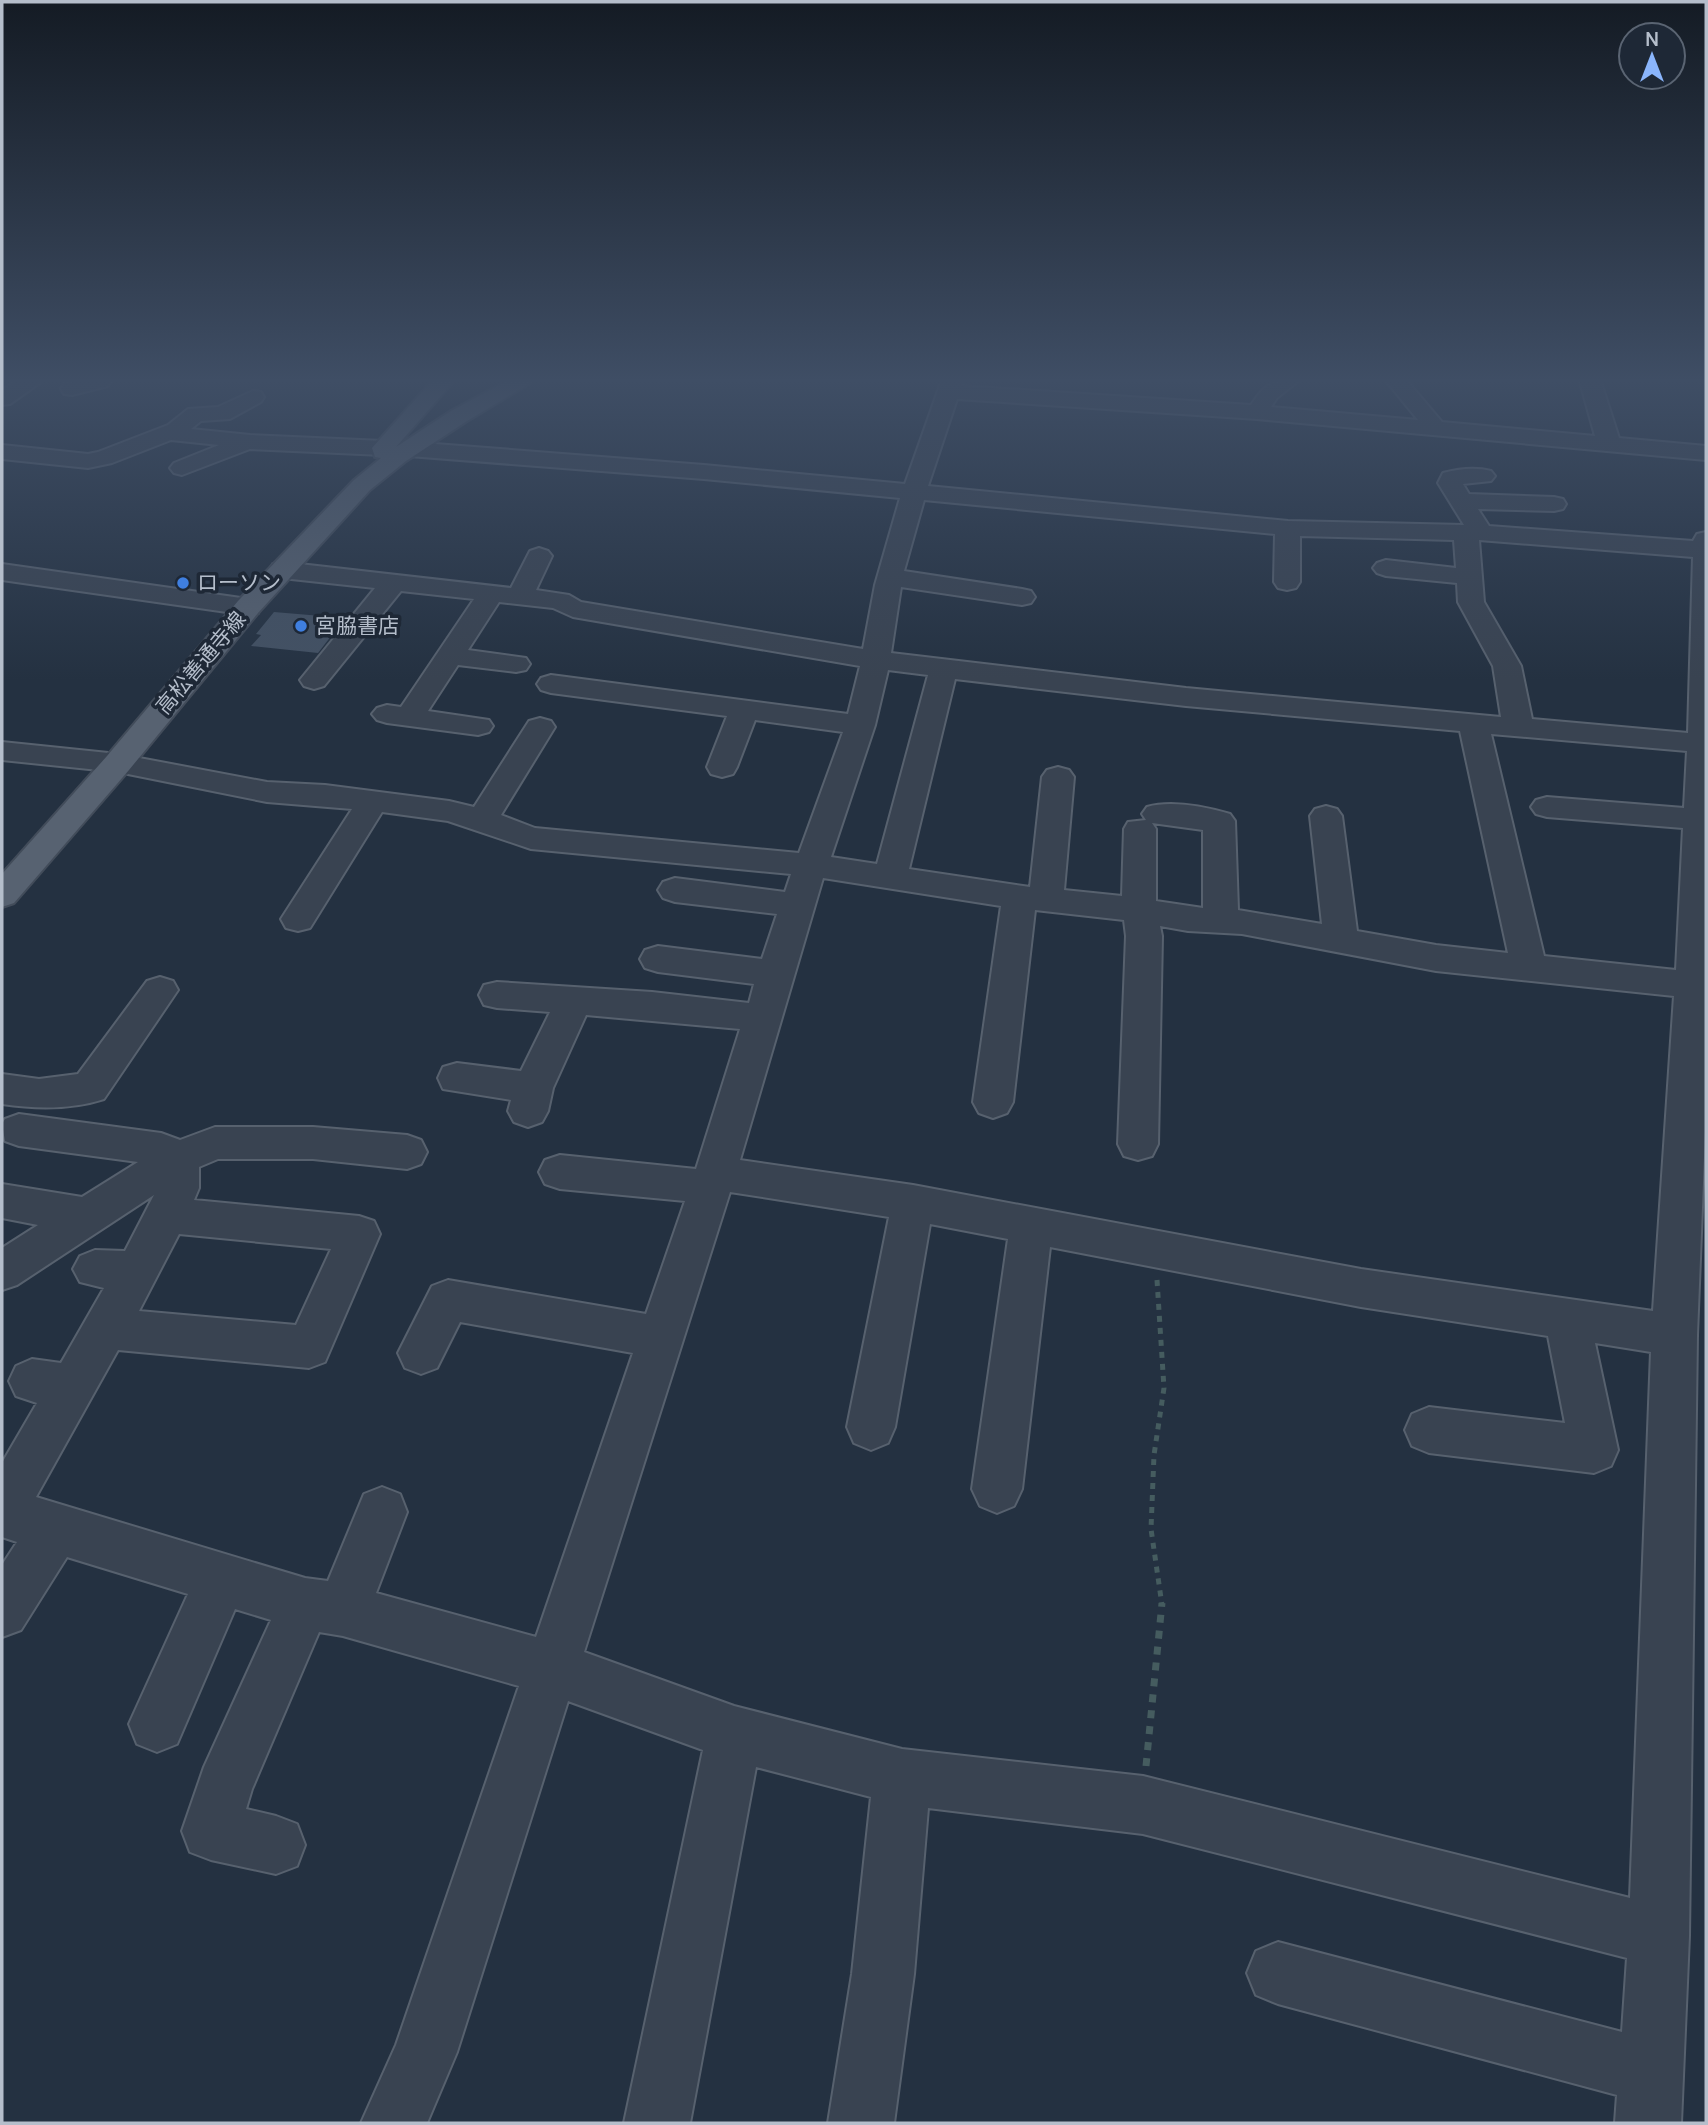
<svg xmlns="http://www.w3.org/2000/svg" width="1708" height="2125" font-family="Manrope,'Noto Sans JP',sans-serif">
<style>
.building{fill:#435163}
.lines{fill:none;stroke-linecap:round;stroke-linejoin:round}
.minor-casing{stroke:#57616e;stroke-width:4}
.major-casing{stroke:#424c5a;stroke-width:4}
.path-far1{stroke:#455c5f;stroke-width:5;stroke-dasharray:6 6;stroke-linecap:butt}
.path{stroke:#455c5f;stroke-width:7;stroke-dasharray:8 8;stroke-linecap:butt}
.minor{fill:#394351;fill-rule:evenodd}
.major{fill:#576271;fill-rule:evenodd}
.shop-dot{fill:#3f7fe0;stroke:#1e2836;stroke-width:2.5}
.labels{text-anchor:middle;stroke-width:7;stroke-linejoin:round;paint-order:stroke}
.far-poi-label{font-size:21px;fill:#b5becb;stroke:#1e2836;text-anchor:start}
.far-street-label{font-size:21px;fill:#b5becb;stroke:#1e2836}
</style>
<rect width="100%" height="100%" fill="#243141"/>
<path class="building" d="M274 612 345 618 318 653 251 646 261 635 256 634Z"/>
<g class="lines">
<defs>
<path id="minor" d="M15 382H41L10 404 2 405V390Z
M941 382H962L961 386 1251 405C1266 382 1270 382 1297 382L1277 398 1271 407 1418 420 1387 382H1408L1442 422 1595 436 1580 382H1601L1619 438 1706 446V460L1257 419 957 399 928 486 1288 521 1464 525 1438 483 1443 473C1458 469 1476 467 1491 471L1495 476 1491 481 1463 484 1469 494 1554 497 1563 499 1566 504 1563 509 1554 511 1478 509 1489 526 1693 541 1697 534 1706 532V1106L1697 1335 1689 1936 1681 2123H1615L1617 2095 1278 2004 1256 1995 1247 1973 1256 1951 1278 1942 1622 2032 1627 1958 1143 1834 928 1808 914 1974 894 2123H828L852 1974 871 1797 756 1767 690 2123H624L703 1750 568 1701 457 2052 427 2123H361L396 2045 519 1686 343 1636 319 1632 252 1789 246 1809 276 1816 297 1824 305 1845 297 1866 276 1874 211 1860 190 1852 182 1831 204 1767 271 1620 235 1609 177 1744 157 1752 137 1744 129 1724 188 1594 67 1557 21 1630 2 1637V1565L17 1542 2 1537V1463L37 1403 16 1396 9 1381 16 1366 32 1359 61 1363 104 1288 80 1282 73 1269 80 1256 95 1250 125 1251 154 1195 17 1285 2 1290V1248L38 1225 2 1218V1184L82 1197 138 1162 19 1146 5 1141 2 1124 5 1119 19 1114 161 1133 180 1140 215 1127H313L407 1135 421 1140 427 1152 421 1164 407 1169 313 1159H218L199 1167V1188L194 1200 359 1216 374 1221 380 1234 325 1362 309 1368 118 1350 36 1497 305 1578 328 1581 364 1494 382 1487 400 1494 407 1512 376 1593 536 1637 633 1353 460 1322 437 1368 421 1374 405 1368 398 1353 432 1286 448 1280 646 1314 685 1201 560 1189 545 1184 539 1172 545 1160 560 1155 696 1169 740 1029 586 1015 553 1088 548 1111 542 1122 528 1127 514 1122 508 1111 511 1100 443 1089 438 1078 443 1067 457 1063 521 1071 550 1012 497 1008 484 1005 479 995 484 985 497 982 652 992 749 1003 754 984 658 972 645 968 640 959 645 950 658 946 762 959 777 914 675 902 663 898 658 890 663 882 675 878 785 892 791 874 531 849 448 821 382 812 310 928 298 931 286 928 281 919 352 809 267 802 118 772 2 760V742L118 754 267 782 325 785 449 801 474 807 529 721 540 718 551 721 555 727 501 815 535 828 799 853 843 732 755 720 737 767 733 774 722 777 711 774 707 767 727 716 551 693 541 690 537 684 541 678 551 675 848 714 860 666 573 617 553 608 499 602 468 650 526 658 530 664 526 670 516 672 458 665 428 711 489 720 493 726 489 732 478 735 387 723 377 720 372 714 377 708 387 705 401 707 474 599 401 591 324 686 314 689 304 686 300 680 375 588 282 578 273 576 269 570 273 564 282 562 511 588 530 551 539 548 548 551 552 556 536 590 569 595 581 602 863 649 875 585 900 498 704 479 409 456 401 454 398 449 401 444 409 442 704 465 905 484ZM924 500 1275 534 1274 582 1278 588 1287 590 1296 588 1300 582V536L1454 540 1456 568 1386 560 1377 563 1373 568 1377 573 1386 576 1457 583 1458 602 1493 666 1501 717 1186 688 891 653 901 587 1022 605 1031 603 1035 597 1031 591 1022 589 904 571ZM1479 540 1693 557 1688 733 1532 719 1521 666 1484 602ZM888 670 928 675 877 864 831 857 875 725ZM955 679 1186 706 1460 731 1508 953 1436 945 1357 931 1342 816 1337 809 1326 806 1315 809 1310 816 1322 924 1238 910 1235 821 1230 814C1206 807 1171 800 1147 807L1142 814 1146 820 1128 822 1124 829 1122 896 1064 890 1074 777 1069 770 1058 767 1047 770 1042 777 1030 887 909 869ZM1491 734 1687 751 1684 808 1547 797 1536 800 1531 807 1536 814 1547 817 1683 828 1676 970 1544 956ZM1152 823 1203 830V908L1156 901V829ZM823 878 1001 906 973 1102 979 1113 993 1118 1007 1113 1013 1102 1035 910 1124 920 1126 936 1118 1144 1124 1156 1138 1160 1152 1156 1158 1144 1162 936 1160 926 1188 931 1242 934 1436 971 1674 996 1653 1311 1361 1269 913 1185 740 1160ZM730 1192 889 1217 847 1427 854 1443 871 1450 888 1443 895 1427 930 1224 1008 1239 972 1489 980 1506 997 1513 1014 1506 1022 1489 1050 1247 1361 1307 1548 1336 1565 1423 1429 1407 1412 1414 1405 1430 1412 1446 1429 1453 1594 1473 1611 1466 1618 1450 1595 1343 1651 1352 1630 1898 1143 1776 902 1749 734 1706 584 1652ZM179 1234 331 1249 296 1325 139 1311Z
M72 383V382H111L108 386 72 395 64 394 61 389 64 384Z
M253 391 261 392 264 397 261 402 230 419 201 421 191 429 250 435 383 441 391 443 394 448 391 453 383 455 250 449 182 475 174 473 170 468 174 463 219 445 171 440 112 463 88 468 2 459V445L88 454 98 452 168 425 188 409 218 407Z
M2 564 248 599 258 601 261 607 258 613 248 615 2 580Z
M160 977 173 981 178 990 104 1099C70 1110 36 1109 2 1104V1074L39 1079 78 1074 147 981Z"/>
<path id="major" d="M431 382H453L396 447 451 411 505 382H532L467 421 406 461 370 490 258 613 129 770 14 903 2 907V874L107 756 238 601 354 480 381 458 375 457 372 448Z"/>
</defs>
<use href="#minor" class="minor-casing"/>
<use href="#major" class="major-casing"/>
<path class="path-far1" d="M1157 1280 1164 1388 1154 1455 1151 1529 1162 1605"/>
<path class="path" d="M1146 1766 1162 1603"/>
<use href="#minor" class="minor"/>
<use href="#major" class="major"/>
</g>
<linearGradient id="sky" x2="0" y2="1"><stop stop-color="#141b24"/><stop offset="0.56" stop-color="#3f4e65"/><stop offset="1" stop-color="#3f4e65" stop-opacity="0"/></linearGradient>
<rect width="1708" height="680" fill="url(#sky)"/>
<g class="shop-dot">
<circle cx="183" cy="583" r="7"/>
<circle cx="301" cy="626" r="7"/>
</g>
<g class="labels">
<g class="far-poi-label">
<text x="197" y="590">ローソン</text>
<text x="315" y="633">宮脇書店</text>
</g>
<g class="far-street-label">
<text transform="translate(201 663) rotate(-50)" y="7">高松善通寺線</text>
</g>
</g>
<rect width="1708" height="2125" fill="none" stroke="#b5becb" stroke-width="7"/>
<g transform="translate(1652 56)"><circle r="33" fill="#1e2836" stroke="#5a6472" stroke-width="2"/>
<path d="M0-5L12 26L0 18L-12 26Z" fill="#8ab5fc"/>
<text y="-10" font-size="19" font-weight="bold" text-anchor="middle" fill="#b5becb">N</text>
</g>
</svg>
